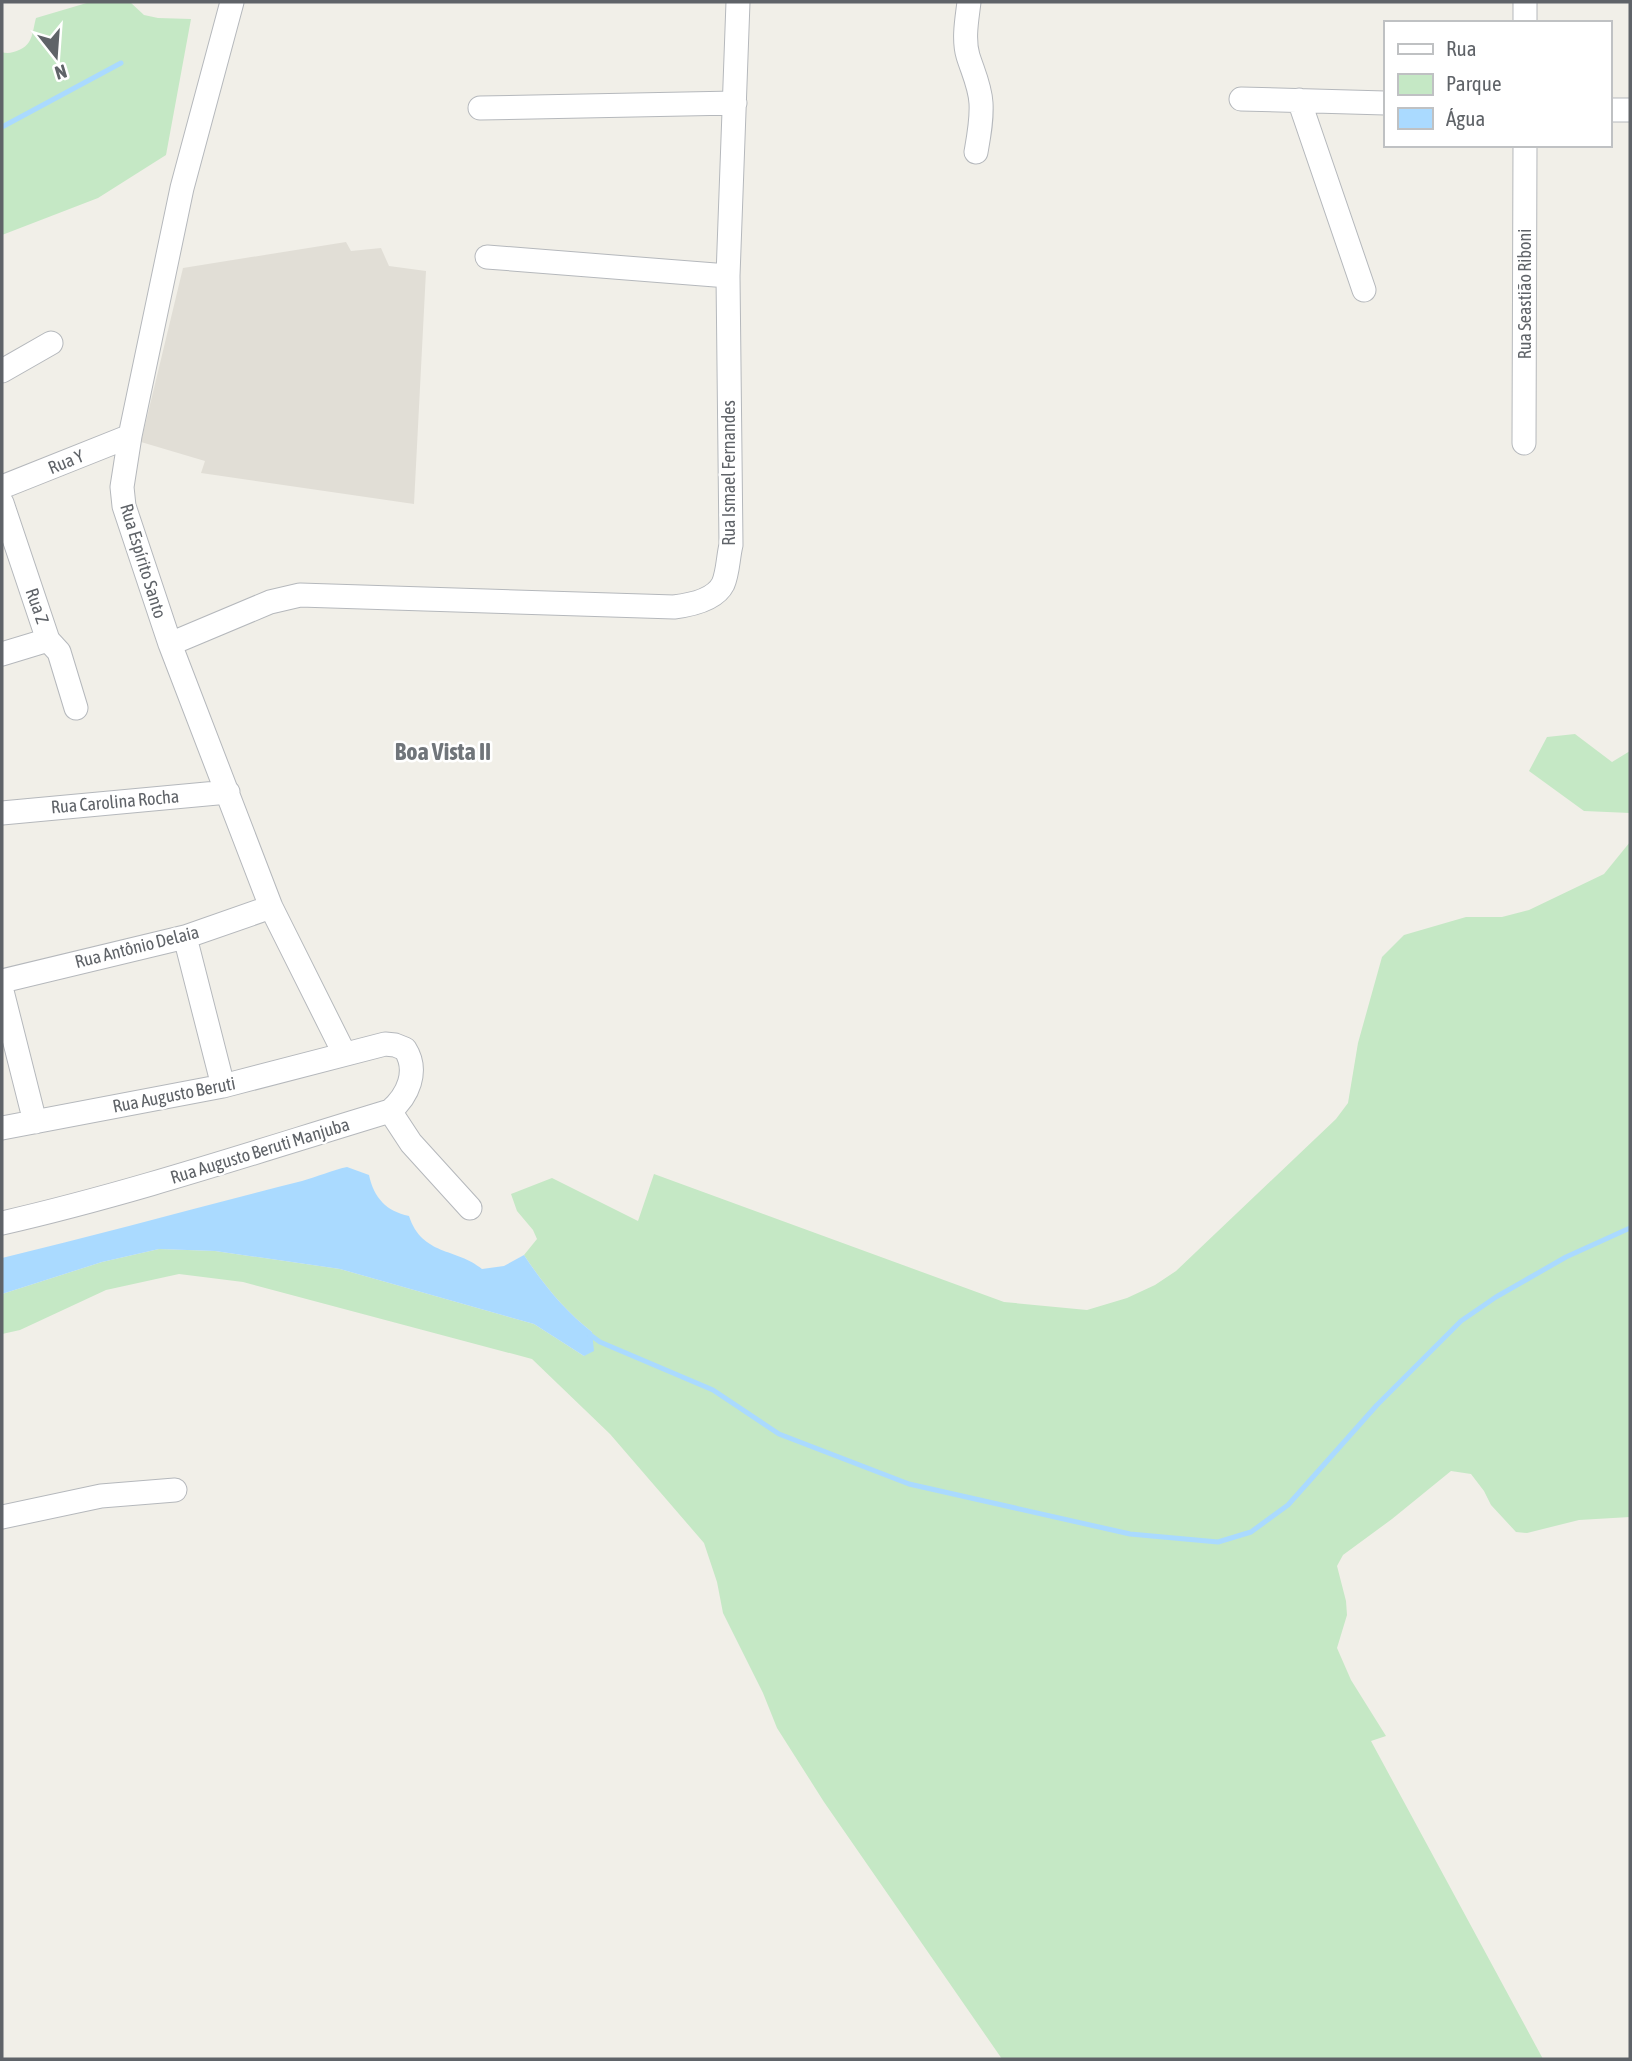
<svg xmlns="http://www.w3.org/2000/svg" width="1632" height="2061" font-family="'Asap Condensed',sans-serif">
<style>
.education{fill:#e1ded6}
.green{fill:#c5e8c5}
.water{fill:#aadaff}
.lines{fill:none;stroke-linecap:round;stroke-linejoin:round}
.stream{stroke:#aadaff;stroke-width:5}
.minor-casing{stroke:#b5b8bc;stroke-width:25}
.minor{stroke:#fff;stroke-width:23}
.labels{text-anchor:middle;stroke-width:5;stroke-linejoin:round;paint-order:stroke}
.street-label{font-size:18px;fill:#5f6368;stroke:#fff}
.district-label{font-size:24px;font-weight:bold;fill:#70757a;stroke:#fff}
</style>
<rect width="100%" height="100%" fill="#f1efe8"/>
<path class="education" d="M346 242 351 251 381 248 389 266 426 271 414 504 201 473 205 461 141 442 183 268Z"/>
<path class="green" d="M90 2H130L144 15 158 18 191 19 166 155 98 198 2 235V52C10 55 24 50 29 42 33 36 34 25 36 18Z
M1575 734 1612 762 1630 751V813L1584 811 1529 771 1547 737Z
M1630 842V1517L1579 1520 1527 1533 1516 1532 1491 1505 1484 1491 1471 1474 1451 1471 1392 1519 1343 1555 1337 1566 1346 1601 1347 1615 1337 1648 1351 1680 1386 1736 1371 1741 1543 2059H1002L824 1802 777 1728 763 1693 723 1613 717 1582 704 1543 610 1434 532 1359 243 1282 179 1274 106 1290 20 1330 2 1334V1294L102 1262 159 1249 215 1251 340 1269 534 1324 584 1356 592 1332C564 1310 544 1285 524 1255L537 1239 533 1230 517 1211 511 1194 552 1178 638 1221 654 1174 1004 1302 1087 1310 1127 1298 1155 1285 1176 1271 1336 1119 1348 1103 1358 1043 1382 957 1404 935 1466 917H1502L1529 910 1604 874Z"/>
<path class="water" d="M347 1167 369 1175C374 1198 386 1211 409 1216 422 1256 457 1248 482 1269L504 1266 524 1255C544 1285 564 1310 592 1332L594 1351 584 1356 534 1324 340 1269 215 1251 159 1249 102 1262 2 1294V1258C102 1234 202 1206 302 1181 317 1177 332 1170 347 1167Z"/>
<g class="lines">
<path class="stream" d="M2 127 121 63
M589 1334 600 1342 713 1390 779 1434 909 1484 1130 1534 1218 1542 1251 1532 1288 1505 1377 1405 1461 1321 1496 1297 1566 1257 1630 1228"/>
<defs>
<path id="minor" d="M232 2 182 188 130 436 122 487 124 506 170 644 271 907 344 1053
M969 2C967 19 963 39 968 56 973 72 980 86 981 103 982 120 979 135 976 152
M1525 23V2
M1241 99 1385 103
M1299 100 1364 290
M480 108 735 103
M1609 110H1630
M487 257 728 276
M2 371 51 343
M1524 443 1525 145
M2 487 130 436
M2 503 48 640 59 652 76 708
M170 644 270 602 300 595 674 607C690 605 715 600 723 584 728 573 728 557 731 545L728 276 738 2
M2 654 48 640
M2 813 228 792
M185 937 223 1086
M2 981 185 937 271 907
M2 991 35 1122
M390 1111 411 1143 470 1208
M2 1128 223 1086 385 1044 395 1045 405 1049C419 1071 408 1096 390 1111 261 1150 133 1193 2 1223
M2 1517 101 1496 175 1490"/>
</defs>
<use href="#minor" class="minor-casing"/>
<use href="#minor" class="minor"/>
</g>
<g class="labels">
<g class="street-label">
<text transform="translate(1525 294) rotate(-90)" y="6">Rua Seastião Riboni</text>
<text transform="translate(66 462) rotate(-22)" y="6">Rua Y</text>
<text transform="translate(729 473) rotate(-90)" y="6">Rua Ismael Fernandes</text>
<text transform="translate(143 561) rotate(73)" y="6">Rua Espírito Santo</text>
<text transform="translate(37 606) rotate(71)" y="6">Rua Z</text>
<text transform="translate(115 802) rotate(-5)" y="6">Rua Carolina Rocha</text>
<text transform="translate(137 947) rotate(-14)" y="6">Rua Antônio Delaia</text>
<text transform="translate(174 1095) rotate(-11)" y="6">Rua Augusto Beruti</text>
<text transform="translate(260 1151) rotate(-17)" y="6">Rua Augusto Beruti Manjuba</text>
</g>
<g class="district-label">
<text x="443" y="760">Boa Vista II</text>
</g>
</g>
<rect width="1632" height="2061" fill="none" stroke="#5f6368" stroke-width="7"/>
<rect x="1384" y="21" width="228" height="126" fill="#ffffff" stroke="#bfc1c3" stroke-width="2"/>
<rect x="1398" y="44" width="35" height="10" fill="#ffffff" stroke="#bfc1c3" stroke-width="2"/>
<text x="1446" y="56" font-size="21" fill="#5f6368">Rua</text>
<rect x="1398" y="74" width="35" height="21" fill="#c5e8c5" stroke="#bfc1c3" stroke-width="2"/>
<text x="1446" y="91" font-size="21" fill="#5f6368">Parque</text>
<rect x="1398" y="108" width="35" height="21" fill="#aadaff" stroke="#bfc1c3" stroke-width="2"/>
<text x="1446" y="126" font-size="21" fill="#5f6368">Água</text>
<g transform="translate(56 56) rotate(163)" stroke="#ffffff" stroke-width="5" paint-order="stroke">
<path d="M0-5L12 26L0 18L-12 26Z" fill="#5f6368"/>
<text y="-10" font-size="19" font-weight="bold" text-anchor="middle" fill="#5f6368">N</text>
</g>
</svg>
